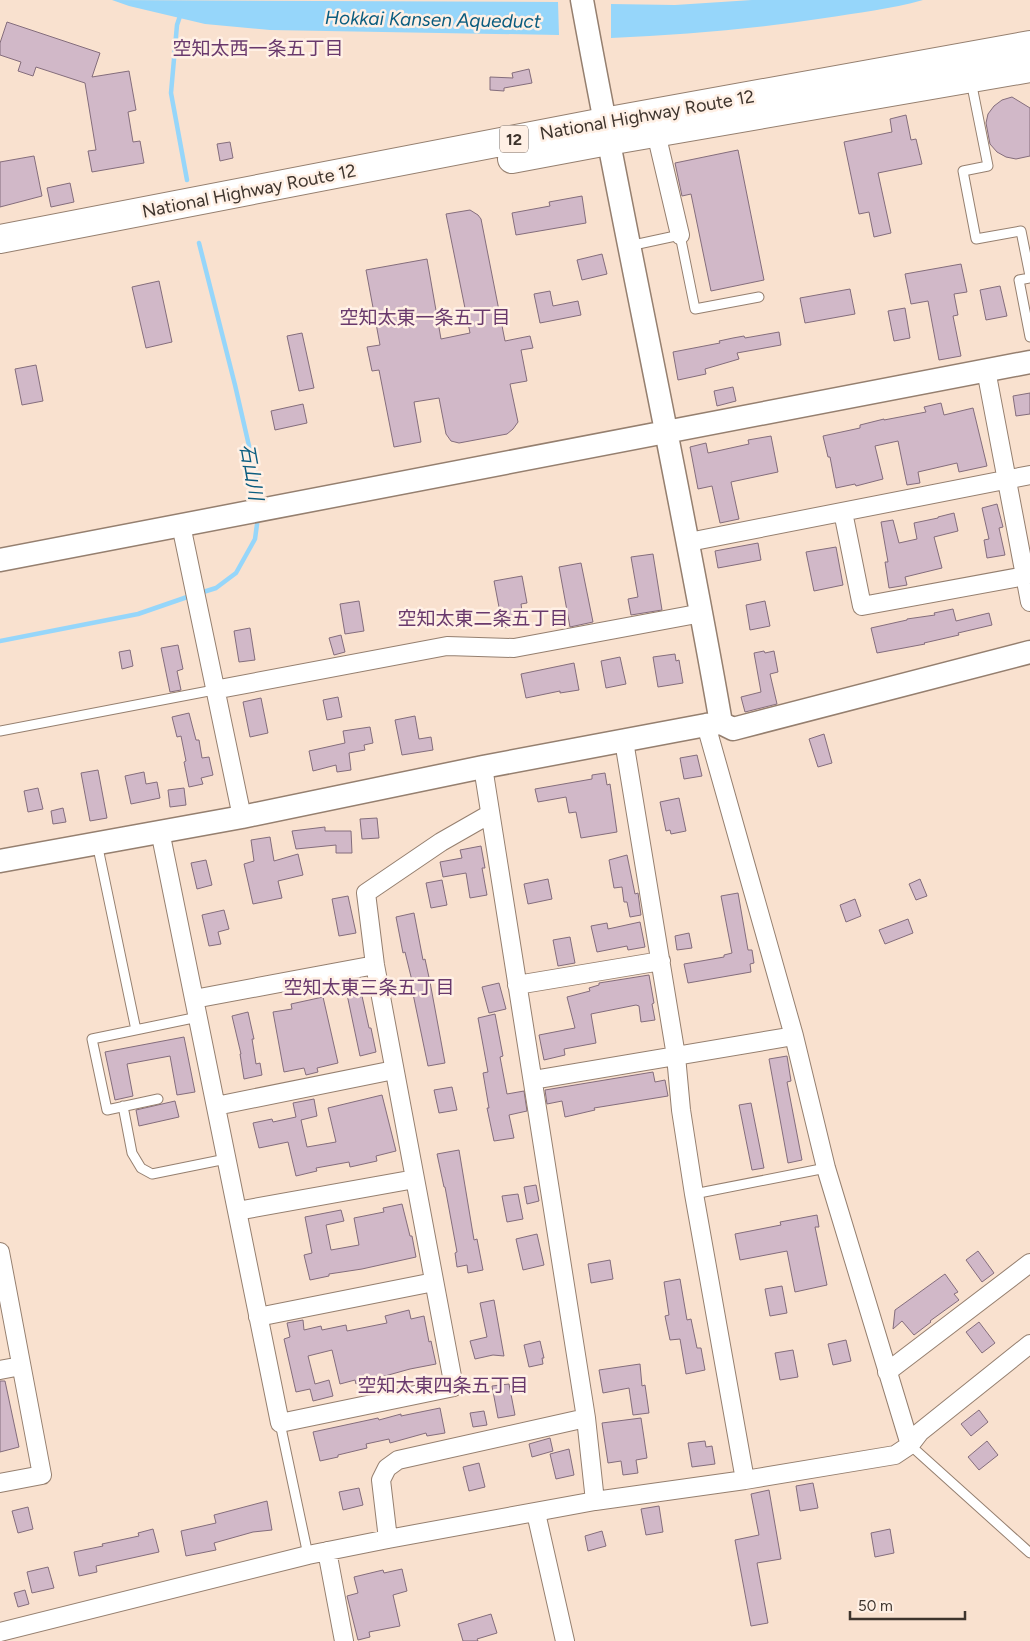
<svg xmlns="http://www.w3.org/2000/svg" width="1030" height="1641" font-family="Figtree,'Noto Sans JP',sans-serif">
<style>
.water{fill:#96d6fa}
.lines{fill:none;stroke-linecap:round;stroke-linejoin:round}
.stream{stroke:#96d6fa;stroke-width:4.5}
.building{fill:#d1b8c8;stroke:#846d7c}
.service-casing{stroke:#957f6f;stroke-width:11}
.minor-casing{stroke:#957f6f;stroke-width:20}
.tertiary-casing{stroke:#957f6f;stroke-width:25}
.trunk-casing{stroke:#957f6f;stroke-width:30}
.service{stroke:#fff;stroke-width:9}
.minor{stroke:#fff;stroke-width:18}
.tertiary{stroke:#fff;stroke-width:22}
.trunk{stroke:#fff;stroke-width:28}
.labels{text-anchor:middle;stroke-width:5;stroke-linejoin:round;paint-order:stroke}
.shield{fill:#fff0e5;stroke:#786c64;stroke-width:1}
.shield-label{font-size:16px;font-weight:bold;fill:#3e342d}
.street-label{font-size:18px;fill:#3e342d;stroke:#fff0e5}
.water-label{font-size:19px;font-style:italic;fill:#0a5c7f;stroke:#fff0e5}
.neighbourhood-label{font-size:19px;fill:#69396c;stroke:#fff0e5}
</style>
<rect width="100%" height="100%" fill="#f9e1cf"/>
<path class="water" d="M112 0 558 2 559 35 270 30 205 24 129 6Z
M752 0H923C891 9 857 13 825 18 754 29 683 35 611 38V4L675 5Z"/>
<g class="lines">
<path class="stream" d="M181 13 177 25 171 93 187 180
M199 243 235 385 261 498 260 502
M200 593 216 588 236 573 255 539 258 517
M0 641 138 614 193 595"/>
</g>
<path class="building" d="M7 22 100 53 92 77 129 71 136 110 128 112 133 142 140 141 144 163 92 172 88 151 96 150 85 83 36 67 33 76 18 71 21 62 0 55V43Z
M529 69 532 83 504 88V91L490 90V77L513 78 512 73Z
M1012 97 1030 108V156L1016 159 1006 157 997 152 990 144 986 123 988 114 994 106 1002 100Z
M906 115 911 140 916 139 922 164 878 173 891 233 874 237 869 212 859 214 844 142 892 132 890 119Z
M230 142 233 158 220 161 217 144Z
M738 150 764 280 711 291 691 194 682 196 675 163Z
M34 156 42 196 0 207V162Z
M70 183 74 202 51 207 47 188Z
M582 196 586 223 516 235 512 213 550 206 549 202Z
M470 210 478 215 481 219 505 341 530 336 533 348 521 350 527 381 510 384 518 422 513 429 507 434 459 443 451 441 446 434 439 398 414 402 421 442 394 447 379 370 372 371 367 347 380 345 366 270 427 259 441 339 470 333 446 214Z
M602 254 607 274 582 280 577 260Z
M961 264 967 292 954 294 958 315 953 316 961 356 939 360 928 301 911 304 905 274Z
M159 281 172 342 146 348 132 287Z
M1000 286 1007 316 986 320 980 290Z
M850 289 855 314 805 323 800 298Z
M550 291 553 306 578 301 581 315 540 323 534 294Z
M905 308 910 338 894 341 888 311Z
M779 332 781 345 737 353 739 359 705 369 706 374 678 380 673 352 720 343 719 341 733 338 744 336 745 338Z
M302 333 314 388 299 391 287 336Z
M36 365 43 401 22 405 15 369Z
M733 387 736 401 717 406 714 391Z
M1030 393V414L1016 416 1013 396Z
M941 403 944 415 973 408 987 466 959 472 957 463 918 472 920 483 907 485 898 441 875 446 883 479 856 486 855 484 836 488 830 457H828L823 436 860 428V425L884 419V420L926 412 924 407Z
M303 404 307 423 275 430 271 411Z
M771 436 778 472 731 482 739 519 720 523 712 486 698 489 690 447 706 443 708 453 749 444 748 440Z
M997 504 1003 527 999 528 1005 555 987 558 984 540 989 539 982 508Z
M954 513 958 531 934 537 942 568 905 577 907 585 889 588 885 562H888L881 522 893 520 899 543 917 539 914 523 938 518V517Z
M758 543 761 560 718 568 715 551Z
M836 547 843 585 814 591 806 552Z
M653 554 662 610 631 615 628 599 638 597 631 557Z
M581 563 593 622 570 627 559 567Z
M522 576 527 603 521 604 524 624 503 628 494 581Z
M359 601 364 631 345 634 340 604Z
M765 601 770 626 750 630 746 605Z
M953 609 956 621 989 613 992 625 958 633 959 635 924 643 925 644 877 653 871 628 907 620V619L935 615 934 613Z
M250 628 255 660 239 662 234 631Z
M341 635 345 652 334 655 329 638Z
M178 645 183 669 177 671 181 690 170 692 161 648Z
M130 650 133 666 122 669 119 652Z
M764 651 765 653 774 651 778 672 770 674 777 704 745 712 741 697 761 692 754 653Z
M675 654 676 661 679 660 683 683 658 687 653 657Z
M620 657 626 684 606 688 601 661Z
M574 663 579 690 560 693V691L526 698 521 674Z
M338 697 342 717 327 720 323 700Z
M261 698 268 733 250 737 243 702Z
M189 713 196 740H199L202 758 209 757 213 775 201 778 203 784 189 787 184 762 186 761 181 736 177 737 172 717Z
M415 716 419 739 431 737 433 750 402 755 395 720Z
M370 727 373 743 364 745 365 750 349 753 351 770 337 772 336 765 313 771 309 751 345 743 343 731Z
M824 734 832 763 818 767 809 739Z
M697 755 702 776 684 779 680 758Z
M98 770 107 818 90 821 81 773Z
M144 772 146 784 157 782 160 798 131 804 125 776Z
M605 773 607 785 610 784 617 832 581 838 576 812 569 813 566 797 538 802 535 789 592 779V775Z
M38 788 43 809 28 812 24 791Z
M184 788 186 805 170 807 168 790Z
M679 798 686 831 671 834 670 830 666 831 660 802Z
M63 808 66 822 53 824 51 811Z
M377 818 379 838 362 839 360 819Z
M325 827V831H351L352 853H336V845L296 849 292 831Z
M270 837 274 861 298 854 303 875 278 881 282 898 253 904 244 864 254 861 251 840Z
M481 846 485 868H482L487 895 470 898 466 873 443 877 440 862 462 858 460 850Z
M627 855 635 894 638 893 641 915 630 917 627 902H624L622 887 614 888 609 860Z
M206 860 212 885 197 889 191 863Z
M548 879 552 899 528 904 524 884Z
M920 879 927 896 916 900 909 884Z
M442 880 447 905 431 908 426 883Z
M738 893 748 950H752L754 963 750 964 751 972 688 983 684 964 724 957V955L732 953 721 896Z
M348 896 356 933 339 936 332 899Z
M855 899 861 916 846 922 840 905Z
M224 910 229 929 218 932 221 944 209 946 202 915Z
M414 913 423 960 425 959 430 982 445 1063 428 1066 412 989H414L405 952 403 953 396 917Z
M908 919 913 933 885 944 879 930Z
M640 922 645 947 628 950 627 946 597 952 591 926 607 923 608 929Z
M689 933 692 948 677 950 675 936Z
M570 937 575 963 558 966 553 940Z
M649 975 654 1003 652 1004 655 1020 641 1022 639 1006 636 1005 591 1014 596 1043 564 1049 565 1055 544 1060 539 1035 575 1028 567 997 590 991 589 988 599 985V983Z
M356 982 360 997 362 996 369 1028H371L376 1052 360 1056 345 985Z
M499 983 506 1009 489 1013 482 987Z
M323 997 338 1063 317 1068 318 1072 306 1075 304 1068 284 1072 273 1012 292 1009 291 1004Z
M248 1012 254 1039H252L256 1064 260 1063 262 1075 244 1079 240 1054H241L232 1016Z
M495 1014 503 1056 500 1057 507 1094 524 1091 527 1111 509 1115 514 1138 494 1141 487 1108H489L483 1073 488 1072 478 1018Z
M184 1037 195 1092 177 1095 170 1056 127 1064 133 1096 115 1100 105 1052Z
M787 1056 791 1081 787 1082 802 1160 788 1163 769 1059Z
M653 1072 655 1082 665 1080 668 1096 594 1108 595 1110 565 1117 562 1101 547 1104 545 1090Z
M452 1087 457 1110 439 1113 434 1090Z
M382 1095 396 1151 376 1156 377 1161 350 1167 349 1162 316 1168 317 1171 296 1176 288 1142 259 1148 253 1123 272 1119 273 1122 296 1117 293 1103 314 1099 317 1116 301 1120 307 1147 336 1142 328 1108Z
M175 1101 179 1117 139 1126 136 1110Z
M751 1103 764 1168 752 1170 739 1105Z
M459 1150 474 1240 477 1239 483 1270 468 1273 467 1265 457 1267 455 1253 457 1252 445 1187H444L437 1154Z
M536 1185 539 1201 527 1204 524 1187Z
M518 1194 523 1219 507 1222 502 1196Z
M402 1204 410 1236H412L416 1257 362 1269 329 1274V1276L310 1280 304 1255 312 1253 305 1217 341 1210 344 1221 326 1225 331 1250 359 1245 354 1218 384 1212 383 1208Z
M817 1215 819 1227H815L827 1285 795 1292 787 1251 740 1260 735 1234 781 1225 780 1222Z
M537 1234 544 1265 523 1270 516 1239Z
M978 1251 994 1273 982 1282 966 1260Z
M610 1260 613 1279 591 1283 588 1264Z
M945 1274 958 1292 954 1294 959 1300 930 1321 931 1322 914 1335 902 1321 893 1329 895 1310Z
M680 1279 687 1320 691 1319 697 1348H701L705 1370 686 1374 680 1339 670 1340 665 1316 669 1315 664 1282Z
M782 1286 787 1313 770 1316 765 1289Z
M494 1300 504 1356 493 1355 475 1359 470 1341 487 1337 480 1303Z
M409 1310 411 1319 424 1316 429 1342 431 1341 436 1364 410 1369 356 1384 355 1380 340 1384 332 1350 308 1356 315 1384 329 1380 333 1396 313 1401 310 1389 296 1392 284 1339 290 1337 287 1323 303 1320 304 1330 321 1326 322 1330 346 1325 347 1331 387 1323 385 1316Z
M979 1322 995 1343 982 1353 966 1332Z
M846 1340 851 1361 833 1365 828 1344Z
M540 1341 544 1358H542L543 1364 529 1367 524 1345Z
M793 1350 798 1377 780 1380 775 1353Z
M640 1364 642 1386 645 1385 649 1413 633 1415 629 1388 603 1393 599 1370Z
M0 1381H5L19 1447 0 1452Z
M509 1384 515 1415 498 1418 492 1386Z
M440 1408 445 1433 427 1436 426 1433 390 1443 389 1439 366 1444 367 1448 338 1455V1457L320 1461 313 1432 378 1418 379 1420 401 1414V1416Z
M979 1410 988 1422 971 1436 961 1424Z
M484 1411 487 1425 473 1427 470 1413Z
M641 1418 647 1458 636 1460 638 1473 623 1475 621 1461 608 1463 602 1423Z
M550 1438 553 1451 532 1457 529 1444Z
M705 1441 706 1447 712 1446 715 1464 692 1467 688 1443Z
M987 1441 998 1455 979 1470 968 1457Z
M569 1449 574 1475 556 1479 550 1454Z
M479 1463 485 1487 469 1491 463 1467Z
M813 1483 818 1508 800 1511 796 1486Z
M359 1488 363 1505 343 1510 339 1492Z
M769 1490 781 1559 757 1563 768 1623 751 1626 735 1540 759 1535 751 1494Z
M267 1501 272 1530 253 1532 214 1543 216 1550 186 1556 181 1531 216 1523 214 1515Z
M659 1506 663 1532 646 1535 641 1509Z
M28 1507 33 1529 18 1533 12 1511Z
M153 1529 159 1552 96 1566 97 1572 79 1576 74 1552 103 1546 102 1544 139 1536 138 1533Z
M890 1529 894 1553 875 1557 871 1533Z
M602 1531 606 1546 588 1551 585 1536Z
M48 1567 54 1588 32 1593 27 1572Z
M402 1569 407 1591 393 1595 400 1626 369 1632 370 1637 358 1640 347 1596 358 1593 354 1577 383 1570 384 1573Z
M25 1590 29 1604 18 1607 14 1593Z
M491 1614 497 1633 477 1639 478 1641H463L458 1624Z"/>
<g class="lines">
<defs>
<path id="service" d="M971 81 988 166 963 171 976 239 1021 231 1030 276
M629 246 680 235 695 309 759 297
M1030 278 1019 280 1030 337
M0 731 214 690
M97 843 136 1030
M158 1099 107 1110 92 1039 198 1017
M123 1106 132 1153 141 1168 152 1174 226 1159
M694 1194 826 1168
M280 1423 308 1555
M910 1445 1030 1553"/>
<path id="minor" d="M656 133 680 235
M986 370 1030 602
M843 512 862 606 1025 576
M181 525 242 817
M689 542 1030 475
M214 690 447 646 514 648 702 613
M706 725 794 1036 826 1168 910 1445
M624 741 676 1056 681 1110 694 1194 745 1480
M483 767 586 1418 595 1501
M160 831 280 1423 454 1387 375 965 366 893 441 842 490 814
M517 985 661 961
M194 999 375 965
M533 1080 794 1036
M216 1106 394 1070
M237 1211 415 1179
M0 1252 42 1475 0 1483
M258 1317 434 1282
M0 1370 21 1366
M887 1372 1030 1263
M536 1513 565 1641
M388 1539 381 1480 387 1468 398 1460 586 1418
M327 1551 344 1641
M0 1632 308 1555 388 1539 595 1501 745 1480 895 1455 910 1445 920 1432 1030 1344"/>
<path id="tertiary" d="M582 0C626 242 679 481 721 723
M0 560 1030 362
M0 861 242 817 483 767 706 725 721 723 733 729 1030 652"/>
<path id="trunk" d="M512 159 608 141 1030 68
M0 239 604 122 1030 45"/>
</defs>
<use href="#service" class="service-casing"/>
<use href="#minor" class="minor-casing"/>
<use href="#tertiary" class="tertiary-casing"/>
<use href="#trunk" class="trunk-casing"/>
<use href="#service" class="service"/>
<use href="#minor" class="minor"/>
<use href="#tertiary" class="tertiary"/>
<use href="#trunk" class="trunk"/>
</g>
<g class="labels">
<rect class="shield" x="500" y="125.5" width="28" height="27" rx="4"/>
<g class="shield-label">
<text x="514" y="145">12</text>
</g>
<g class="street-label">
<text transform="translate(647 115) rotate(-10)" y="6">National Highway Route 12</text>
<text transform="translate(249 191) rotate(-11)" y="6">National Highway Route 12</text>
</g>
<g class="water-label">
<text transform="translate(433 19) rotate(1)" y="7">Hokkai Kansen Aqueduct</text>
<text transform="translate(252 472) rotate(80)" y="7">石山川</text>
</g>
<g class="neighbourhood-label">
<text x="258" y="55">空知太西一条五丁目</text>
<text x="425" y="324">空知太東一条五丁目</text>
<text x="483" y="625">空知太東二条五丁目</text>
<text x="369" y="994">空知太東三条五丁目</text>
<text x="443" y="1392">空知太東四条五丁目</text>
</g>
</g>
<path d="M850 1611v8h115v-8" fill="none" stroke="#3e342d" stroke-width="2.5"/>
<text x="858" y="1611" font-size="15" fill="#3e342d" stroke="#fff0e5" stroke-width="4" paint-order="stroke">50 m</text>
</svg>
